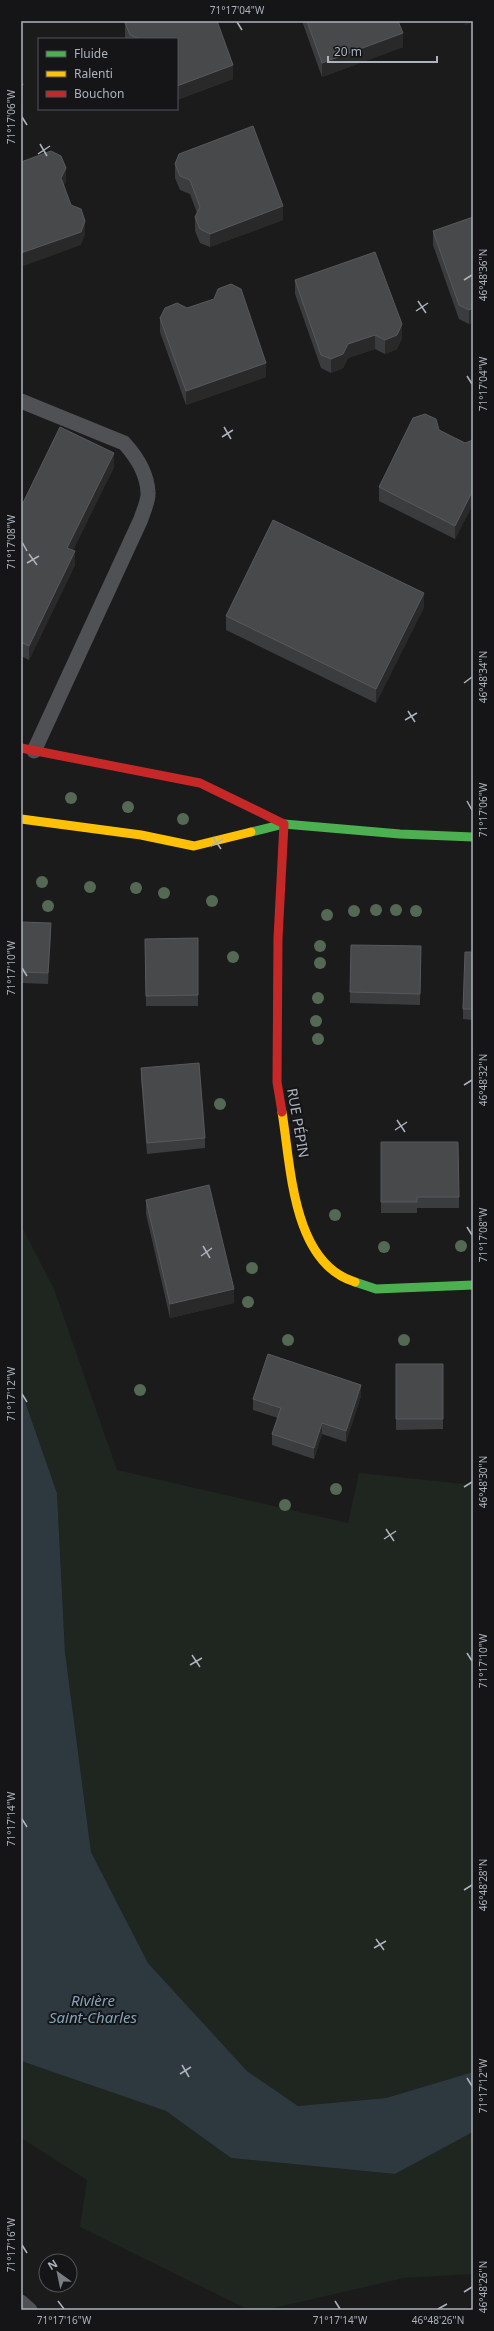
<svg xmlns="http://www.w3.org/2000/svg" width="494" height="2331" font-family="'Noto Sans',sans-serif">
<style>
.green{fill:#1e261f}
.water{fill:#2d383f}
.lines{fill:none;stroke-linecap:round;stroke-linejoin:round}
.lane{stroke:#4f5155;stroke-width:15}
.fast{stroke:#4caf50;stroke-width:9}
.slow{stroke:#ffc107;stroke-width:9}
.jam{stroke:#c62828;stroke-width:9}
.tree{fill:#546954}
.wall{fill:#3b3c3e}
.shaded-wall{fill:#29292a}
.building{fill:#48494b;stroke:#57595d}
.ticks{fill:none;stroke:#acb3bd;stroke-width:1.5}
.labels{text-anchor:middle;stroke-width:4;stroke-linejoin:round;paint-order:stroke}
.street-label{font-size:14px;fill:#acb3bd;stroke:#151518}
.water-label{font-size:15px;font-style:italic;fill:#82a4b8;stroke:#151518}
.neatline{fill:none;stroke:#acb3bd;stroke-width:1.5}
.ticks-label{font-size:10px;text-anchor:middle;fill:#acb3bd}
</style>
<rect width="100%" height="100%" fill="#1b1b1c"/>
<path class="green" d="M21 1225 54 1289 117 1470 348 1523 359 1473 473 1485V2072L386 2098 298 2106 247 2071 148 1963 91 1852 65 1652 57 1493 21 1390Z
M21 2061 166 2111 231 2158 395 2174 473 2132V2274L404 2278 265 2310H249L80 2227 87 2180 21 2138Z"/>
<path class="water" d="M21 1390 57 1493 65 1652 91 1852 148 1963 247 2071 298 2106 386 2098 473 2072V2132L395 2174 231 2158 166 2111 21 2061Z"/>
<g class="lines">
<path class="lane" d="M21 401 124 443C136 456 147 473 148 492 149 500 143 512 141 519L34 751
M21 2302 30 2310"/>
<path class="fast" d="M251 832 284 824 400 834 473 837
M355 1282 376 1289 473 1285"/>
<path class="slow" d="M21 819 141 835 194 846 251 832
M282 1112C291 1166 292 1263 355 1282"/>
<path class="jam" d="M21 748 200 783 284 824
M282 1112 277 1082 278 938 284 824"/>
</g>
<g class="tree">
<circle cx="71" cy="798" r="6"/>
<circle cx="128" cy="807" r="6"/>
<circle cx="183" cy="819" r="6"/>
<circle cx="42" cy="882" r="6"/>
<circle cx="90" cy="887" r="6"/>
<circle cx="136" cy="888" r="6"/>
<circle cx="164" cy="893" r="6"/>
<circle cx="212" cy="901" r="6"/>
<circle cx="48" cy="906" r="6"/>
<circle cx="376" cy="910" r="6"/>
<circle cx="396" cy="910" r="6"/>
<circle cx="354" cy="911" r="6"/>
<circle cx="416" cy="911" r="6"/>
<circle cx="327" cy="915" r="6"/>
<circle cx="320" cy="946" r="6"/>
<circle cx="233" cy="957" r="6"/>
<circle cx="320" cy="963" r="6"/>
<circle cx="318" cy="998" r="6"/>
<circle cx="316" cy="1021" r="6"/>
<circle cx="318" cy="1039" r="6"/>
<circle cx="220" cy="1104" r="6"/>
<circle cx="335" cy="1215" r="6"/>
<circle cx="461" cy="1246" r="6"/>
<circle cx="384" cy="1247" r="6"/>
<circle cx="252" cy="1268" r="6"/>
<circle cx="248" cy="1302" r="6"/>
<circle cx="288" cy="1340" r="6"/>
<circle cx="404" cy="1340" r="6"/>
<circle cx="140" cy="1390" r="6"/>
<circle cx="336" cy="1489" r="6"/>
<circle cx="285" cy="1505" r="6"/>
</g>
<path class="wall" d="M126 21H217L233 65V79L177 100V39H126L125 37V23Z
M302 21H398L403 47 322 77Z
M175 164 283 220 210 247 200 243 195 231V217L197 213 190 194 180 190 175 178Z
M473 217V322L469 324 459 319 433 245V231Z
M295 280 402 338 397 349 385 354 375 349 348 358 343 368 331 373 321 368 295 294Z
M160 318 266 377 186 405 160 332Z
M439 430 465 443 473 440V504L455 539 379 501V487Z
M114 467 73 550 75 565 29 660 21 656V507Z
M424 607 376 703 226 630V616Z
M21 922 51 934 48 984 21 983Z
M198 938V1006H146L145 939Z
M421 946 420 1005 350 1003V992Z
M473 952V1020L463 1019V1009Z
M141 1068 205 1138V1148L147 1154 141 1079Z
M381 1142 459 1197V1208H417V1213H381Z
M146 1200 234 1303 170 1318 146 1214Z
M396 1364H443V1429L396 1430Z
M361 1396 346 1442 322 1434 314 1459 272 1445V1434L278 1418 253 1410V1399Z"/>
<path class="shaded-wall" d="M465 21H473V22L465 25Z
M403 33V47L322 77V63Z
M233 65V79L177 100V86Z
M23 85V99L21 100V86Z
M66 168V182L61 192V178Z
M283 206V220L210 247V234Z
M85 221V235L81 245 21 267V253Z
M473 308V322L469 324V310Z
M402 324V338L397 349 385 354V340Z
M375 335V349L348 358 343 368 331 373V359L348 344Z
M266 363V377L186 405V391Z
M114 453V467L67 562V548Z
M473 490V504L455 539V526Z
M75 551V565L29 660V646Z
M424 593V607L376 703V689Z
M51 923V934L48 984V973Z
M234 1289V1303L170 1318V1304Z
M361 1385V1396L346 1442V1431Z
M322 1423V1434L314 1459V1448Z"/>
<path class="building" d="M126 21H217L233 65 177 86V39H140L130 35 125 23Z
M307 21H398L403 33 322 63Z
M21 78 23 85 21 86Z
M253 126 283 206 210 234 200 229 195 217 200 207 190 180 180 176 175 164 179 154Z
M51 151 61 156 66 168 61 178 71 205 81 209 85 221 81 232 21 253V162Z
M473 217V308L469 310 459 305 433 231Z
M375 252 402 324 397 335 385 340 375 335 348 344 343 354 331 359 321 355 295 280Z
M231 284 241 289 266 363 186 391 160 318 165 308 177 303 187 308 214 299 218 289Z
M425 414 436 419 439 430 465 443 473 440V490L455 526 379 487 413 418Z
M60 427 114 453 67 548 75 551 29 646 21 642V526L22 524H21V507Z
M273 520 424 593 376 689 226 616Z
M21 922 51 923 48 973 21 972Z
M198 938V995L146 996 145 939Z
M351 945 421 946 420 994 350 992Z
M465 952H473V1009H463Z
M199 1063 205 1138 147 1143 141 1068Z
M381 1142H458L459 1197H417V1202H381Z
M209 1185 234 1289 170 1304 146 1200Z
M268 1354 361 1385 346 1431 322 1423 314 1448 272 1434 281 1408 253 1399Z
M396 1364H443V1419H396Z"/>
<path class="ticks" d="M237 22 242 30M22 117 27 125M40 144 47 156M38 154 50 146M464 280 472 275M418 301 426 313M416 311 428 303M467 376 472 384M224 427 231 439M222 437 233 430M22 542 27 551M29 554 37 565M27 563 39 556M464 683 472 677M408 711 415 722M405 720 417 713M467 801 472 810M213 837 221 849M211 846 223 839M22 968 27 976M464 1085 472 1080M397 1120 405 1132M395 1130 407 1122M467 1227 472 1235M203 1246 210 1258M201 1256 212 1248M22 1394 27 1402M464 1487 472 1482M386 1529 394 1541M384 1539 396 1531M467 1653 472 1661M192 1655 200 1667M190 1665 202 1658M22 1819 27 1827M464 1890 472 1885M376 1939 384 1950M374 1948 386 1941M182 2065 189 2077M180 2074 191 2067M467 2078 472 2086M22 2245 27 2253M464 2292 472 2287M58 2301 64 2309M335 2301 340 2309M438 2309 447 2304"/>
<g class="labels">
<g class="street-label">
<text transform="translate(298 1123) rotate(80)" y="5">RUE PÉPIN</text>
</g>
<g class="water-label">
<text x="93" y="2006">Rivière<tspan x="93" dy="17">Saint-Charles</tspan></text>
</g>
</g>
<rect width="494" height="2331" fill="none" stroke="#151518" stroke-width="44"/>
<rect x="38" y="38" width="140" height="72" fill="#151518" stroke="#51545a"/>
<rect x="46" y="51" width="20" height="6" fill="#4caf50" stroke="#51545a"/>
<text x="74" y="58" font-size="12" fill="#acb3bd">Fluide</text>
<rect x="46" y="71" width="20" height="6" fill="#ffc107" stroke="#51545a"/>
<text x="74" y="78" font-size="12" fill="#acb3bd">Ralenti</text>
<rect x="46" y="91" width="20" height="6" fill="#c62828" stroke="#51545a"/>
<text x="74" y="98" font-size="12" fill="#acb3bd">Bouchon</text>
<g transform="translate(58 2273) rotate(327)"><circle r="19" fill="#151518" stroke="#51545a"/>
<path d="M0-3L7 15L0 10L-7 15Z" fill="#797e85"/>
<text y="-6" font-size="11" font-weight="bold" text-anchor="middle" fill="#acb3bd">N</text>
</g>
<path d="M328 56v6h109v-6" fill="none" stroke="#acb3bd" stroke-width="2"/>
<text x="334" y="56" font-size="12" fill="#acb3bd" stroke="#151518" stroke-width="3" paint-order="stroke">20 m</text>
<rect x="22" y="22" width="450" height="2287" class="neatline"/>
<g class="ticks-label">
<text x="237" y="14">71°17'04"W</text>
<text transform="translate(11 117) rotate(-90)" y="4">71°17'06"W</text>
<text transform="translate(483 275) rotate(-90)" y="4">46°48'36"N</text>
<text transform="translate(483 384) rotate(-90)" y="4">71°17'04"W</text>
<text transform="translate(11 542) rotate(-90)" y="4">71°17'08"W</text>
<text transform="translate(483 677) rotate(-90)" y="4">46°48'34"N</text>
<text transform="translate(483 810) rotate(-90)" y="4">71°17'06"W</text>
<text transform="translate(11 968) rotate(-90)" y="4">71°17'10"W</text>
<text transform="translate(483 1080) rotate(-90)" y="4">46°48'32"N</text>
<text transform="translate(483 1235) rotate(-90)" y="4">71°17'08"W</text>
<text transform="translate(11 1394) rotate(-90)" y="4">71°17'12"W</text>
<text transform="translate(483 1482) rotate(-90)" y="4">46°48'30"N</text>
<text transform="translate(483 1661) rotate(-90)" y="4">71°17'10"W</text>
<text transform="translate(11 1819) rotate(-90)" y="4">71°17'14"W</text>
<text transform="translate(483 1885) rotate(-90)" y="4">46°48'28"N</text>
<text transform="translate(483 2086) rotate(-90)" y="4">71°17'12"W</text>
<text transform="translate(11 2245) rotate(-90)" y="4">71°17'16"W</text>
<text transform="translate(483 2287) rotate(-90)" y="4">46°48'26"N</text>
<text x="64" y="2324">71°17'16"W</text>
<text x="340" y="2324">71°17'14"W</text>
<text x="438" y="2324">46°48'26"N</text>
</g>
</svg>
